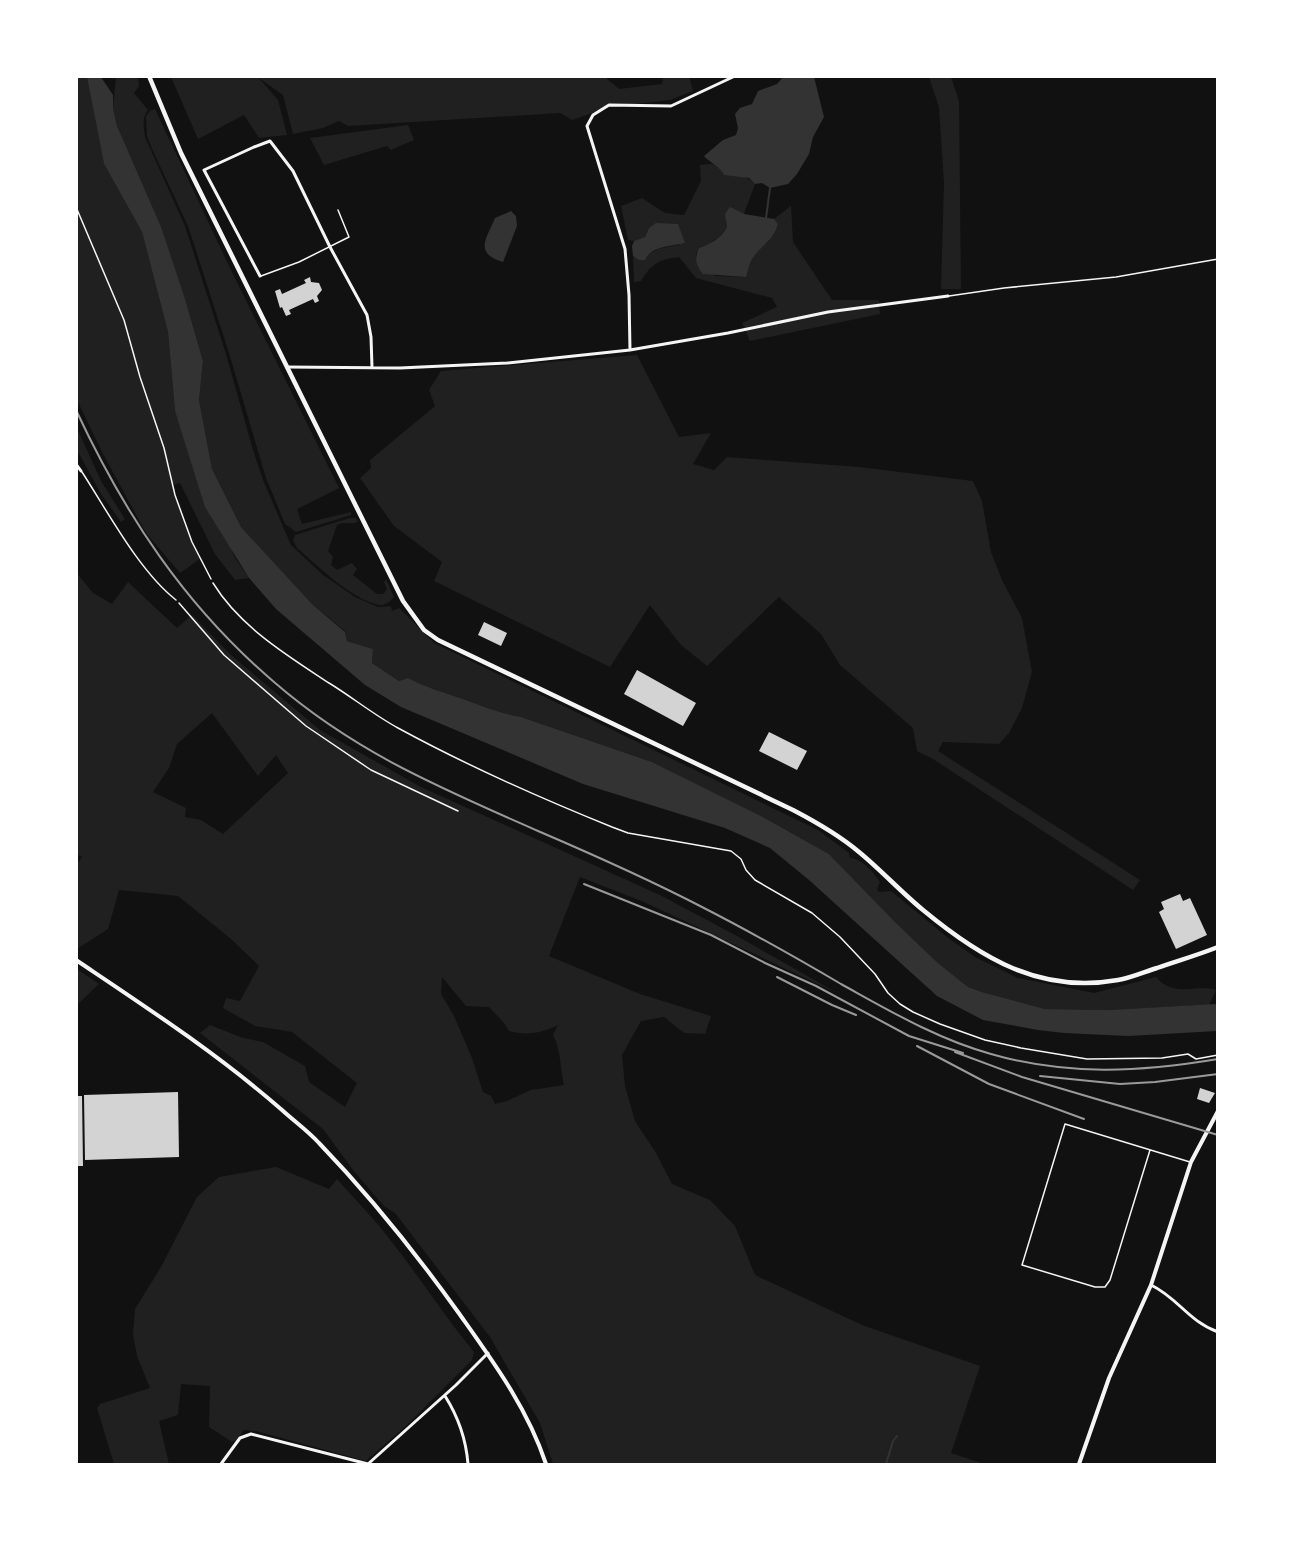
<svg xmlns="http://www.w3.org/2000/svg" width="1294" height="1541" font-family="Poppins,sans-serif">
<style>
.green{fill:#202020;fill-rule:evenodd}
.water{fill:#333}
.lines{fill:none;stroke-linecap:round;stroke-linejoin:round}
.stream{stroke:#333;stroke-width:2}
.building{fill:#d3d3d3}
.path{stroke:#f5f5f5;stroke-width:1.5}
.service{stroke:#f5f5f5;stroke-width:1.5}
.minor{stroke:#f5f5f5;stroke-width:3}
.secondary{stroke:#f5f5f5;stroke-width:4}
.primary{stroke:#f5f5f5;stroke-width:4.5}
.rail{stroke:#9a9a9a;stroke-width:2}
</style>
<rect width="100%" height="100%" fill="#111"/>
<path class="green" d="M87 76 104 164 142 232 168 332 175 411 235 558 249 578 235 580 215 554 180 483 172 485 192 542 201 558 180 573 146 533 102 452 77 400 76 77Z
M608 76 607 79 619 89 662 84 663 77 689 76 693 91 670 100 610 107 572 120 560 113 348 126 339 121 323 128 293 134 283 95 259 78 278 100 287 135 259 138 244 115 198 139 171 77Z
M116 77H138L139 86 134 93 148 110C141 119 144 127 145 137L185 226 226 354 253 450 263 480 291 545 323 575 355 597 378 607 391 606 392 611 399 608 434 643 818 830 849 853 850 858C863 859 873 872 880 882L877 889 879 892 891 891 947 937 975 957 1018 978 1094 993 1156 977C1174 998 1194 984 1216 990L1209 1005 1108 1010 1045 1009 982 992 968 987 938 963 896 923 829 854 761 816 652 762 521 717C502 714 485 707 466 700 446 693 427 688 408 678L399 681 372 663 373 649 347 641 345 631 313 605 241 527 212 469 199 400 203 361 186 302 117 126 113 108Z
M929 77H951L959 101 961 289H941L944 183 939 107Z
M155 109 229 266 339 488 297 509 302 524 351 512V515L296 532 285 524 266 478 229 353 188 226 152 149 147 136 146 116 150 111Z
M408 125 414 140 391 150 387 146 324 165 310 138Z
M712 164C725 171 745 174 755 184L744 214 726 215 727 227C720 238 712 243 699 248L696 254 698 268 716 276 746 277C748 271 749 264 752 259 761 245 774 241 778 225L774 219 791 206 793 242 832 300H879L880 314 750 341 742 323 777 307 772 298 696 278 679 257C660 259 651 264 641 281L634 282 633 256 639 260 658 249 685 243 649 228 645 237 634 241 628 240 621 206 642 198 665 213 684 215 701 181 700 165Z
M637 355 679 437 711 433 693 464 714 470 727 457 859 467 973 481 982 501 991 552 1002 580 1022 618 1032 672 1022 708 1009 733 999 744 943 742 938 751 1140 880 1133 890 933 759 917 751 913 728 840 665 821 634 779 597 707 666 680 644 650 605 610 667 434 581 442 562 394 526 360 478 371 468 370 460 435 406 429 390 441 371Z
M77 428 101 481 125 519 121 522 101 494 77 450Z
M350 518H356L358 522C351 525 344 521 337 525L328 551 333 557 331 565 337 570 352 563 357 569 353 575 377 594H383L387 589 384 582 386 579 394 597C390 601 386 606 379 605 351 599 318 566 297 548L293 540 295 535Z
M76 572 93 593 112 604 128 582 177 628 192 615 231 655 320 730 421 787 660 895 737 936 839 994 644 902 580 877 549 956 640 994 711 1016 705 1034 684 1033 664 1017 641 1021 622 1055 625 1086 635 1121 656 1153 672 1184 710 1200 735 1226 755 1275 862 1325 980 1366 951 1453 984 1464H553L540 1423 490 1337 395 1213 384 1206 353 1170 323 1129 200 1033 210 1025 243 1038 263 1042 305 1066 309 1082 345 1107 357 1083 292 1032 255 1026 223 1008 226 998 240 1001 259 966 231 939 178 896 119 890 108 929 77 949V864L82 857 76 854ZM212 713 258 776 276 755 288 773 223 834 201 820 185 817 186 808 153 792 169 768 177 744ZM442 977 466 1006 489 1007 504 1023 509 1031C527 1036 542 1033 558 1025L553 1035C561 1049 560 1068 564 1085L531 1090 507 1101 495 1104 491 1096 483 1092 472 1058 454 1016 441 994Z
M77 969 99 984 77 1005Z
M276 1167 329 1189 337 1179C353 1197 369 1213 384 1232 415 1270 442 1313 474 1352L472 1360 407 1425 366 1461 256 1431 244 1430 237 1440 232 1442 209 1427 210 1386 181 1384 178 1415 159 1421 169 1464H114L97 1408 100 1404 150 1388 137 1356 133 1334 135 1309 161 1267 197 1197 219 1177Z"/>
<path class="water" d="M784 76 814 77 824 117 813 137 809 154 797 174 788 184 770 188 762 183 755 184 749 178 724 175C721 167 710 163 704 156L723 140 736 135 738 128 735 114 740 108 752 104 758 91 777 84Z
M87 77H101L113 95V108L117 126 161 227 186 302 203 361 199 400 212 469 241 527 313 605 345 632 347 641 373 649 372 663 399 681 408 678C427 688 446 693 466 700 485 707 502 714 521 717L652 762 761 816 829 854 896 923 938 963 968 987 982 992 1045 1009 1108 1010 1217 1004V1031L1128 1036 1064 1033 1038 1030 983 1020 937 996 809 880 770 848 725 828 583 784 401 707 365 685 276 609 249 578 205 507 175 411 168 332 142 232 104 164Z
M730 207 744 214 774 219 778 224C774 241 761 245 752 259 749 264 748 271 746 277L703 274C696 267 694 258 699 248 712 243 720 239 727 227L725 214Z
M511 211 516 216 517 226 503 262C473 253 487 238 495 218Z
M656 223 678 224 685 243C672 246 651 246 645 260H639L633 256 632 246 634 241 645 237 649 228Z"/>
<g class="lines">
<path class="stream" d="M766 218 770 188
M886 1464 893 1441 897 1436"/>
</g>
<path class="building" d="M310 277 311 282 319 283 322 290 317 296 319 301 315 303 313 299 289 310 291 314 286 316 282 307 280 308 275 291 280 289 282 294 306 283 304 280Z
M484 622 507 633 501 646 478 635Z
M637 670 696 703 683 726 624 694Z
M769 732 807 751 797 770 759 751Z
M1180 894 1183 901 1190 898 1207 935 1176 949 1159 912 1164 909 1161 902Z
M1200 1088 1215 1093 1209 1103 1197 1099Z
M178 1092 179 1157 85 1160 84 1095Z
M76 1096H82L83 1166H76Z"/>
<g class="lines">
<path class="path" d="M213 583C240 627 288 656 329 683 352 697 374 715 398 728 466 765 540 798 612 827L628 833 731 851 741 859 746 870 755 880 812 913 840 937 875 974 888 993 900 1004 913 1012 940 1024 985 1040 1021 1048 1087 1059 1162 1058 1188 1054 1196 1059 1218 1055
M179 603 224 655 306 726 371 770 458 811"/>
<path class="service" d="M76 207 124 320 140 377 164 448 175 495 192 542 211 579
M261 276 299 262 349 237 338 210
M949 296 1004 288 1116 277 1218 259
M82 472C108 512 139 571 176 600
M1150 1150 1110 1280 1105 1287H1095L1022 1265 1065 1124 1190 1162"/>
<path class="minor" d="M260 276 204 170 254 147 270 141 293 171 330 247 367 315 371 337 372 367
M630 350 629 295 625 249 587 126 593 115 609 105 671 106 735 76
M287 367 400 368 507 363 630 350 728 333 828 312 948 296
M76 464 81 471
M1151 1285C1178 1298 1188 1321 1218 1332
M445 1396C459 1418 466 1439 468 1464
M221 1464 240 1438 251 1434 368 1464 456 1385 488 1353"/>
<path class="secondary" d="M76 960C146 1007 218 1054 282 1110 294 1121 308 1131 319 1143 370 1196 415 1252 458 1312 492 1360 527 1407 546 1464
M1079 1464 1109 1378 1151 1285 1191 1162 1218 1111"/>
<path class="primary" d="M149 76 181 153 403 601 424 630 438 640 793 810C816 822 839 835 859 852 881 870 901 892 923 910 981 958 1040 994 1118 980 1131 978 1144 972 1157 968 1177 961 1198 955 1218 947"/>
<path class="rail" d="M76 410C125 515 185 606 274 682 356 753 441 788 538 831 594 855 648 879 702 907 749 931 795 957 841 984 890 1011 937 1039 991 1054 1067 1076 1141 1072 1218 1059
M584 884 711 935 765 963 816 986 909 1036 963 1053
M777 977 832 1005 856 1015
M917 1046 989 1084 1084 1119
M955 1052 1022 1077 1218 1135
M1040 1076 1120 1084 1155 1082 1218 1074"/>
</g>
<rect width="1294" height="1541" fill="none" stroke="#ffffff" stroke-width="156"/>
</svg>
